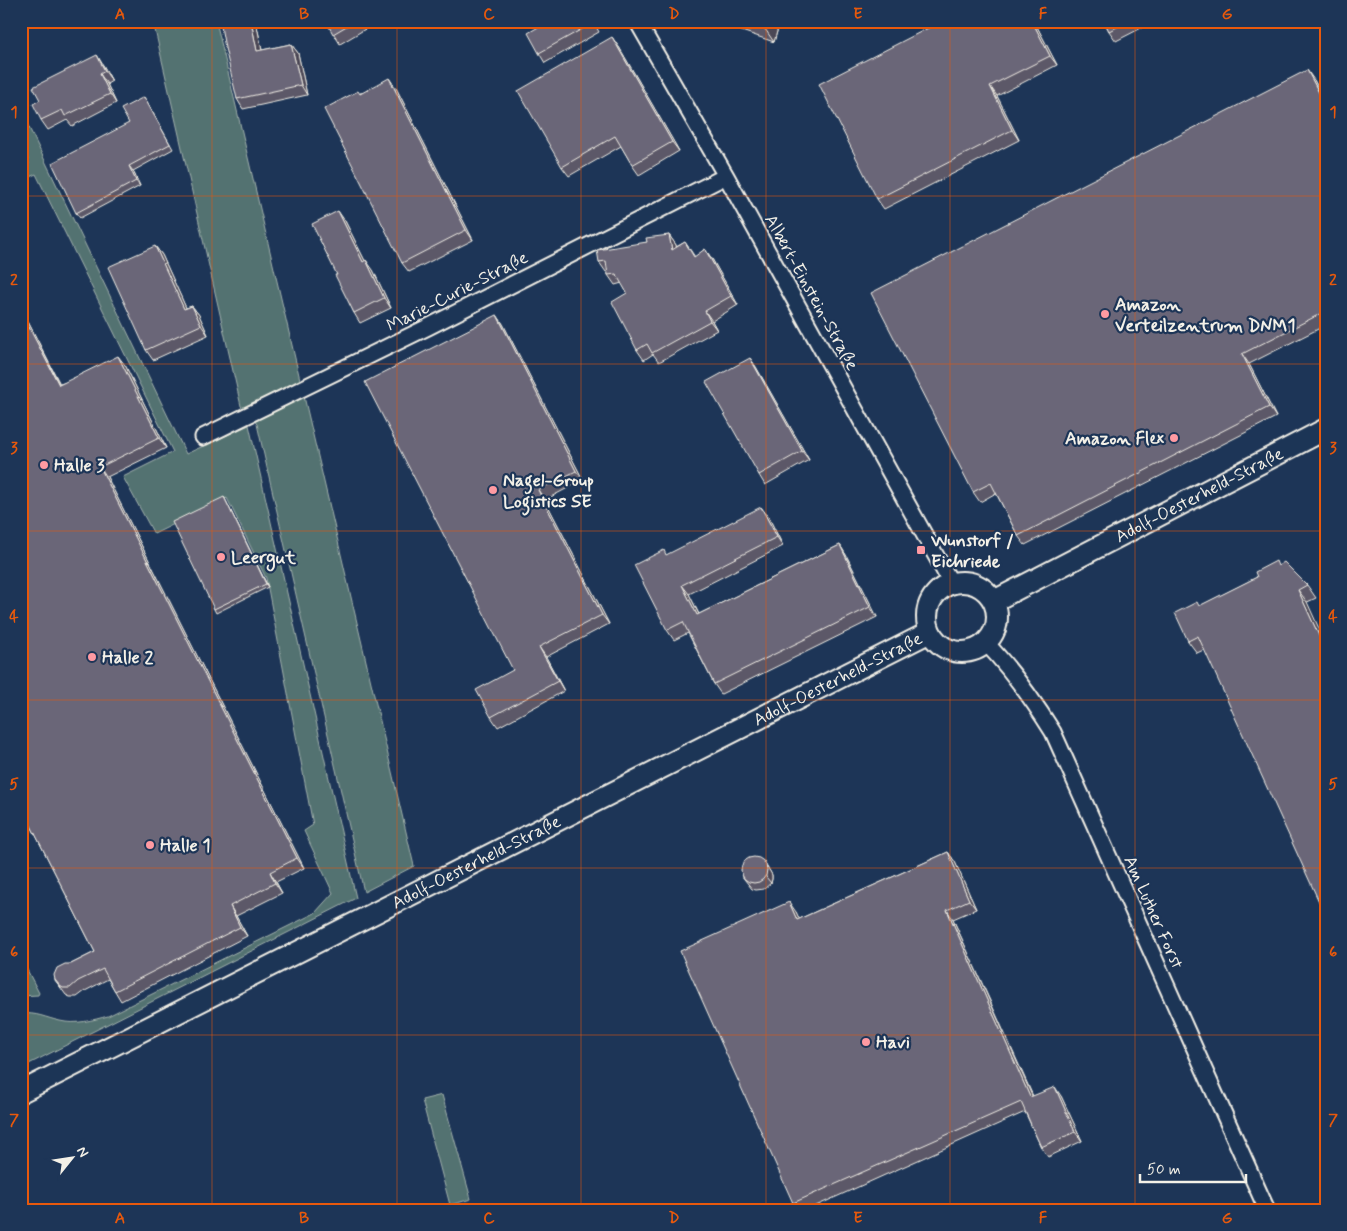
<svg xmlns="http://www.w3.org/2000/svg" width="1347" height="1231" font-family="Mynerve,sans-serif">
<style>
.green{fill:#527271;stroke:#a3b2ac}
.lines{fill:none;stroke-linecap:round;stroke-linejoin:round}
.minor-casing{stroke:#f4f1e8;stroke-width:19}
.tertiary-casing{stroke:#f4f1e8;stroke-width:24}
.minor{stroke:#1d3557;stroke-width:15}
.tertiary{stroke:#1d3557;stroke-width:20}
.wall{fill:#5c5867;stroke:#f4f1e8}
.shaded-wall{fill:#4b4754;stroke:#f4f1e8}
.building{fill:#6b6678;stroke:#f4f1e8}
.grid{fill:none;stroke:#e8590c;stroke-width:1;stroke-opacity:0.55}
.poi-dot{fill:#ff9aa2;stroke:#1d3557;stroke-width:2}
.labels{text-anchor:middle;stroke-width:4.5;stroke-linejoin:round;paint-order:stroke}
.street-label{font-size:18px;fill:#f4f1e8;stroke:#1d3557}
.poi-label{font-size:18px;font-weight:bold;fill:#f4f1e8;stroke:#1d3557;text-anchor:start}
.neatline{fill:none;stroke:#e8590c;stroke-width:2}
.grid-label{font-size:16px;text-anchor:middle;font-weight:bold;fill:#e8590c}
</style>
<rect width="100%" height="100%" fill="#1d3557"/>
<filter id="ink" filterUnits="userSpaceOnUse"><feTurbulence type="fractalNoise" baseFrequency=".02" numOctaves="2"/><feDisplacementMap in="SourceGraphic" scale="10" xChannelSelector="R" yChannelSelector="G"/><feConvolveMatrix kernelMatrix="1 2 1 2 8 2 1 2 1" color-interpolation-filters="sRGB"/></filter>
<g filter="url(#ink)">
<path class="green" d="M153 21H216L414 866 364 892 257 424 241 406Z
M22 113 186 454 249 425 356 898 21 1068V1014C36 1012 46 1018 60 1021 76 1025 93 1020 108 1016L315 913 333 893 304 831 313 825 266 578 227 498 154 534 123 477 173 452 36 174 21 181V169L29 164 21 131V114Z
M21 958 39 993 38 995 21 996Z
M442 1095 471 1199 450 1205 422 1100Z"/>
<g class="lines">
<defs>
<path id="minor" d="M637 21 726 176 951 583
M203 437 428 327 726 176
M986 643C1012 670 1033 700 1053 732L1267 1210"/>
<g id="tertiary">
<circle cx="962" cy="617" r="35"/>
<path id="s1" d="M994 601 1326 429"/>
<path id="s2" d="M21 1092 930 632"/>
</g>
</defs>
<use href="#minor" class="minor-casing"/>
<use href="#tertiary" class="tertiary-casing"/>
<use href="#minor" class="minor"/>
<use href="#tertiary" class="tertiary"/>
</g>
<path class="wall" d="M256 21 262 50 291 44 298 53 307 95 243 109 237 99Z
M326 21H377V22L340 44Z
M423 21H439L427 27Z
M549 21H593L599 32 545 63 539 53Z
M712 21H780L774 42Z
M1034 21 1057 65 997 96 1019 140 884 209 877 199Z
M1104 21H1155L1116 41 1109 31Z
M619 47 679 151 639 175 632 165 621 146 569 176 562 167Z
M103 65 112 81 107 84 116 103 72 126 67 120 48 130 41 120Z
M1314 80 1326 103V325L1249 364 1276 417 1025 545 1018 536 996 493 980 502 973 492Z
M396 88 473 240 409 272 402 263 360 93Z
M144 97 173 149 133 171 140 186 80 218 76 213 129 123Z
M345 221 365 261 373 270 391 308 360 323 354 313 337 275Z
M669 235 676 245V247L685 242 695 257 705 249 712 259 738 305 712 321 717 330 659 362 653 354 644 360 637 350 627 293 622 283 615 285 608 275V272H606L599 262 647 242Z
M155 246 162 255 186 308 192 306 199 315 208 335 153 360 146 350Z
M21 308 60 384 125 365 166 448 107 477 304 868 276 882 282 893 236 916 247 936 121 1001 115 991 108 979 85 991 77 997H70L66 995 55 980 71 964 95 952 21 806Z
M497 315 503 324 583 480 545 500 609 624 546 657 564 691 498 727 491 717 513 670Z
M750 358 756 367 809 460 765 485 759 475Z
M224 497 268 587 216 613 214 609Z
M768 516 783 546 689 594 699 614 840 545 846 555 877 617 721 694 714 684 688 633 674 640 667 630V555Z
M1279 566 1307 585 1316 598 1197 653 1188 641 1200 606Z
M948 852 955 862 976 909 953 919 1033 1096H1061L1082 1141 1048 1157 1041 1147 1025 1112 807 1210H797L793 1203 796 912 799 919Z
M764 861 772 875V879L771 883 764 889 756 890 752 889 741 875Z"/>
<path class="shaded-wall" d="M251 21H256L264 61 257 51Z
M767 21H780L774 42 765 29Z
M1032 21H1034L1057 65 1050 56Z
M612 37 619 47 679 151 672 142Z
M291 44 298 53 307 95 301 85Z
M97 55 103 65 112 81 105 71Z
M1307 70 1314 80 1326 103V106Z
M100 74 107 84 116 103 110 94Z
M389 78 396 88 473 240 466 230Z
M990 86 997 96 1019 140 1012 130Z
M129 166 133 171 140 186 136 181Z
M338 211 345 221 370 271 363 262Z
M669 235 676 245 678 259 672 250Z
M155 246 162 255 191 319 184 309Z
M705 249 712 259 738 305 731 296Z
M366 260 373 270 391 308 384 298Z
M192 306 199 315 208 335 201 325Z
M21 308 65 395 59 385 21 312Z
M705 311 712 321 717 330 710 321Z
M497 315 503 324 583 480 576 471Z
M1242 354 1249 364 1276 417 1269 407Z
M118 356 125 365 166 448 159 438Z
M750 358 756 367 809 460 802 451Z
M100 467 107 477 304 868 297 858Z
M538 490 545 500 609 624 602 615Z
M224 497 226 501 268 587 266 584Z
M761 507 768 516 783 546 777 537Z
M840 545 846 555 877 617 870 607Z
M682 585 689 594 704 625 697 615Z
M1298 590 1307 602 1326 644V651Z
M539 647 546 657 564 691 558 681Z
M948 852 955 862 976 909 969 900Z
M764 861 772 875V879L771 883 766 877Z
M270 872 276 882 282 893 275 883Z
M789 902 796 912 804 929 797 920Z
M230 906 236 916 247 936 240 927Z
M947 910 953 919 1037 1107 1030 1097Z
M1055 1087 1061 1096 1082 1141 1075 1132Z"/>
<path class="building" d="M220 21H251L257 51 291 44 301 85 237 99 225 48Z
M326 21H355L333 34Z
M549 21H592L593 23 539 53 528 33Z
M740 21H767L765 29Z
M942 21H1032L1050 56 990 86 1012 130 877 199 819 84Z
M1104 21H1129L1109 31Z
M612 37 672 142 632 165 615 136 562 167 518 91Z
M97 55 105 71 100 74 110 94 65 116 62 110 41 120 33 104 40 100 33 87Z
M1307 70 1326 106V311L1242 354 1269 407 1018 536 991 483 973 492 871 293Z
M389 78 466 230 402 263 324 109 358 91 360 94Z
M144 97 170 144 129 166 136 181 76 213 52 163 129 123 121 109Z
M338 211 363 262 366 260 384 298 354 313 335 275H337L312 224Z
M669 235 672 250 685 242 694 257 705 249 731 296 705 311 710 321 652 353 647 344 637 350 612 302 627 293 616 274 608 275 606 261 599 262 597 250 647 242 646 238Z
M155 246 184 309 192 306 201 325 146 350 108 267Z
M21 312 59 385 118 356 159 438 100 467 297 858 270 872 275 883 230 906 240 927 115 991 103 969 78 981 70 988H63L60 986 55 980 54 975 57 968 65 964H71L95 952 21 806Z
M497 315 576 471 538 490 602 615 539 647 558 681 491 717 476 690 513 670 365 382Z
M750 358 802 451 759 475 706 382Z
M224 497 266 584 214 609 172 522Z
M761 507 777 537 682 585 697 615 840 545 870 607 714 684 683 622 667 630 634 565 664 550 666 555Z
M1276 561 1278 566 1284 562 1307 585 1298 590 1326 651V917L1198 636 1188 641 1175 613 1197 602 1199 606 1257 577 1255 572Z
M948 852 969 900 947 910 1030 1097 1055 1087 1075 1132 1041 1147 1021 1102 793 1203 680 951 789 902 797 920Z
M741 870a13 13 0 1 1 26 0a13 13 0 1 1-26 0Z"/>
</g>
<path class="grid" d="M212 21V1210M397 21V1210M581 21V1210M766 21V1210M950 21V1210M1135 21V1210M21 196H1326M21 364H1326M21 531H1326M21 700H1326M21 868H1326M21 1035H1326"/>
<g class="poi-dot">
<circle cx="1105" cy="314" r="5"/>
<circle cx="1174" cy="438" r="5"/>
<circle cx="44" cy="465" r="5"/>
<circle cx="493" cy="490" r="5"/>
<rect x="916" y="545" width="10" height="10" rx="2.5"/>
<circle cx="221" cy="557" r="5"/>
<circle cx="92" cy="657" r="5"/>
<circle cx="150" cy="845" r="5"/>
<circle cx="866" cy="1042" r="5"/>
</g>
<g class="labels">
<g class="street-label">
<text transform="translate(457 291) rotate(-27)" y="6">Marie-Curie-Straße</text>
<text transform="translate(812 292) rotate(61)" y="6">Albert-Einstein-Straße</text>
<text dy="6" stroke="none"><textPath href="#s1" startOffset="231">Adolf-Oesterheld-Straße</textPath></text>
<text dy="6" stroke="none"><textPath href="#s2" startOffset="915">Adolf-Oesterheld-Straße</textPath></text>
<text dy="6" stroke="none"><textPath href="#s2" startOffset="510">Adolf-Oesterheld-Straße</textPath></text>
<text transform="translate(1154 912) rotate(66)" y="6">Am Luther Forst</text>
</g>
<g class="poi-label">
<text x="1115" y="310">Amazon<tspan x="1115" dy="21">Verteilzentrum DNM1</tspan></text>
<text x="1164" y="444" text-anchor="end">Amazon Flex</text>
<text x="54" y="471">Halle 3</text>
<text x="503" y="486">Nagel-Group<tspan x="503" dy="21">Logistics SE</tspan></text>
<text x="931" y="546">Wunstorf /<tspan x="931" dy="21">Eichriede</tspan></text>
<text x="231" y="563">Leergut</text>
<text x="102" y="663">Halle 2</text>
<text x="160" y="851">Halle 1</text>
<text x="876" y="1048">Havi</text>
</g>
</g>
<rect width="1347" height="1231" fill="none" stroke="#1d3557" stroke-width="55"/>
<g transform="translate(72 1158) rotate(60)" stroke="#1d3557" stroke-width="4" paint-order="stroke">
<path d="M0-4L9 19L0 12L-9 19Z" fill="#f4f1e8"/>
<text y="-8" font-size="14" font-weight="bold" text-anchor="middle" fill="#f4f1e8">N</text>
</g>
<path d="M1140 1174v8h106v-8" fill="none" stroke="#f4f1e8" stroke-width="2.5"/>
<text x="1147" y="1174" font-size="15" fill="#f4f1e8" stroke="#1d3557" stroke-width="4" paint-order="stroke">50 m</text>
<rect x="28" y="28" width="1292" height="1176" class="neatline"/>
<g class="grid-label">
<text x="120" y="19">A</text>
<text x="304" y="19">B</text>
<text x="489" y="19">C</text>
<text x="674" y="19">D</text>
<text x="858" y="19">E</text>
<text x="1043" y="19">F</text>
<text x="1227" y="19">G</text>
<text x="14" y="117">1</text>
<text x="1333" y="117">1</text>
<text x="14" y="285">2</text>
<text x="1333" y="285">2</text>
<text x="14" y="453">3</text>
<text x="1333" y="453">3</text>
<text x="14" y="621">4</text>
<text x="1333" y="621">4</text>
<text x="14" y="789">5</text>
<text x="1333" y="789">5</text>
<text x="14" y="957">6</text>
<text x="1333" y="957">6</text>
<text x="14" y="1125">7</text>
<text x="1333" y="1125">7</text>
<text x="120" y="1223">A</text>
<text x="304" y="1223">B</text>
<text x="489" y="1223">C</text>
<text x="674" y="1223">D</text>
<text x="858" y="1223">E</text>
<text x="1043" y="1223">F</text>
<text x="1227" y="1223">G</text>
</g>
</svg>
